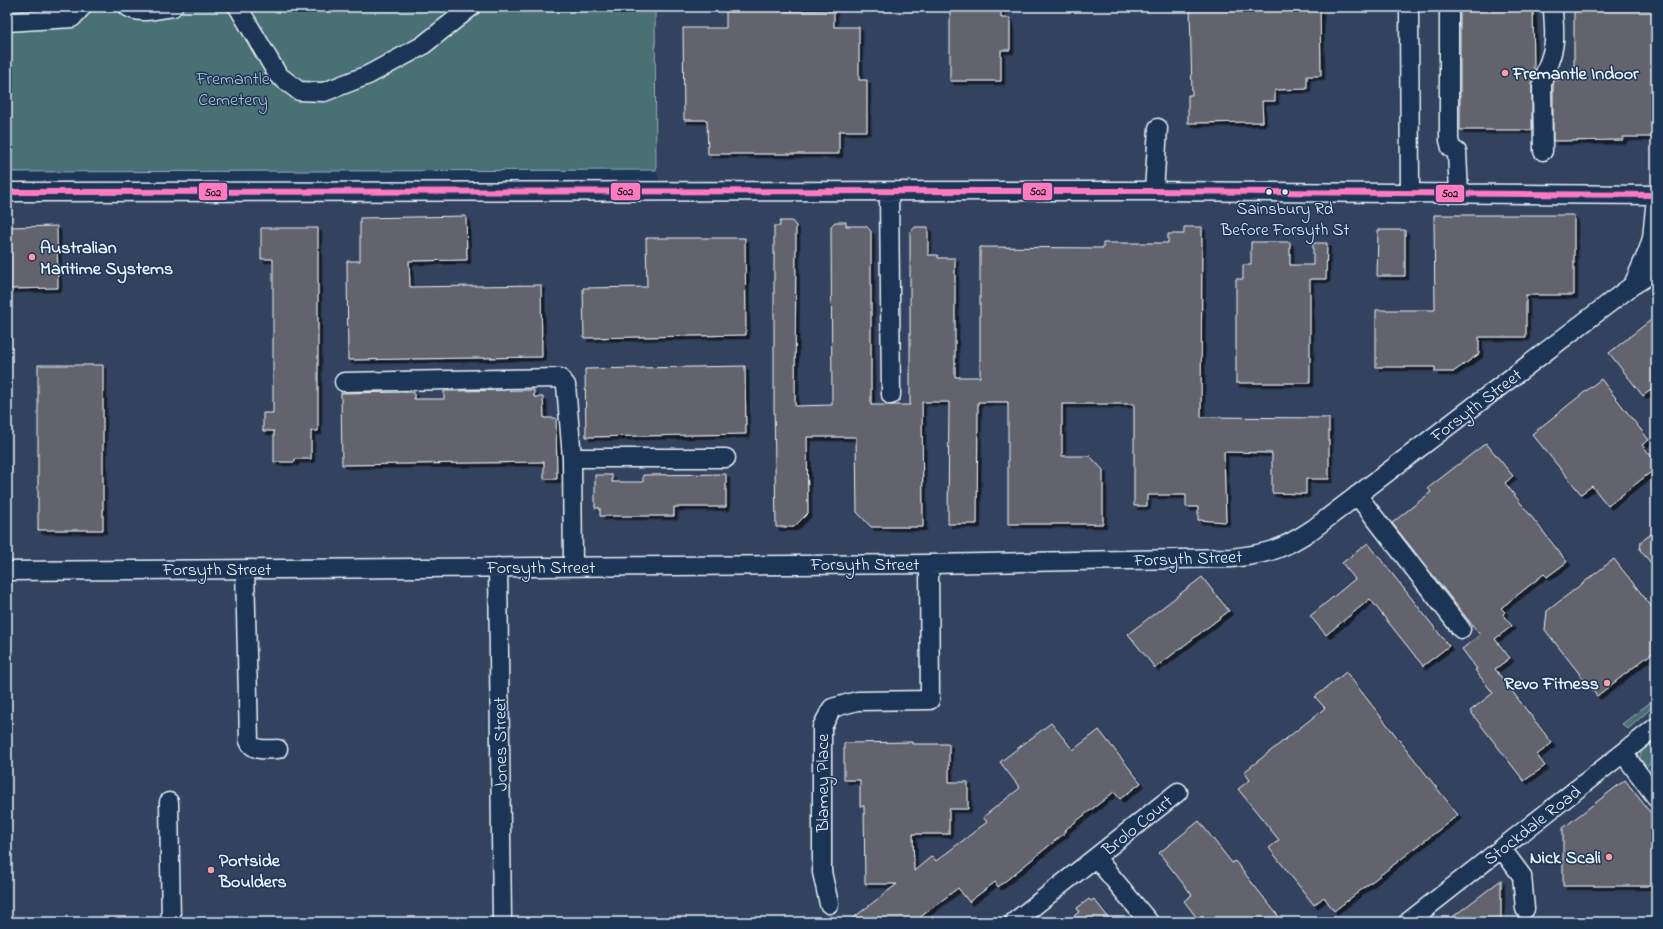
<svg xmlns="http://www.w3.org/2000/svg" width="1663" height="929" font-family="'Indie Flower',sans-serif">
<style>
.built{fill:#32435e}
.green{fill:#487074;stroke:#98b0b6}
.building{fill:#63636d;stroke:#e8f1f8;filter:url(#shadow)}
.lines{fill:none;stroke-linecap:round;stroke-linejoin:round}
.minor-casing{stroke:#e8f1f8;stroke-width:21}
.minor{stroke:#1d3557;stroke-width:18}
.bus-1-casing{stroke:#1d3557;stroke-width:9}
.bus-1{stroke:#fe7ac1;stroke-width:6}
.poi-dot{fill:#ff9aa2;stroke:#1d3557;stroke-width:1.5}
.bus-dot{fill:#e8f1f8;stroke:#1d3557;stroke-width:1.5}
.labels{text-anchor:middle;stroke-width:3;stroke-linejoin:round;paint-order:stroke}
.bus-label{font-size:17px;fill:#e8f1f8;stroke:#1d3557}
.poi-label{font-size:18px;font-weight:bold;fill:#e8f1f8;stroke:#1d3557;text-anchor:start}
.park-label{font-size:18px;fill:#b0c4ca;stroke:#1d3557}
.street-label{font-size:18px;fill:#e8f1f8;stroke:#1d3557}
.line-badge{stroke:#1d3557;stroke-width:1.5}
.pale-badge-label{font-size:11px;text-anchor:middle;font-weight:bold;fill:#111}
</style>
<defs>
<filter id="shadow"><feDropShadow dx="3.5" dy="3.5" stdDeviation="0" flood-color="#0009"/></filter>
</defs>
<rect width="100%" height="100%" fill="#1d3557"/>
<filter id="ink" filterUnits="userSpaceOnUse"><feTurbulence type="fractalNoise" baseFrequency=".025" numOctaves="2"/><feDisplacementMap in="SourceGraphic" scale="8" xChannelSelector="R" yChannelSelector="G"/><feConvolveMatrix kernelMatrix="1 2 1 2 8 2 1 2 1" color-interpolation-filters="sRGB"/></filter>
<g filter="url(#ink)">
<path class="built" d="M655 7H1656V922H7V202L663 199 656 170Z"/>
<path class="green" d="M7 7H655L656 170 7 172Z
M1656 698V704L1628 729 1622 724Z
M1656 739V763L1654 761 1645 768C1633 754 1645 747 1656 739Z"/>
<path class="building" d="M726 7H785V11L834 10V27H859V80H867V131H839V154H708L707 120H684L683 28H726Z
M950 7H1001V18H1010V50H1001V81H950Z
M1190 7H1320L1321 76H1307V89L1275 90V101H1262L1263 122 1188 123V95H1192Z
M1460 7H1533L1534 73 1532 85V130H1460Z
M1574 7H1656V137H1623V140L1553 141V86L1554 80H1559V71L1574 70Z
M1434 215H1574V295H1526V337H1479V354L1453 372H1435V367H1376V310H1435Z
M466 216 467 260 409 261 410 287 541 285 542 357 348 360 347 261H360V218Z
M780 221H792L796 226 795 406 832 405 831 226 835 222H846V226H866L871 231V405H910V233L915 227H928V255H938V258H955V377H980V247L1103 248V243H1168V234H1184V227H1202L1201 417 1329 418V479H1306V494L1272 493V453L1224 452 1226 522 1198 520V507H1186V495H1147V506H1134V404H1062V456H1090L1103 470V524H1008V402H978L977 524H948L949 402H922L923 527H871L857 512 856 437H807L808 513 794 527H776L774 404V226H780Z
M57 226 58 288 7 289V227Z
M261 228H318V431H311V459H295V462H274V431H263V413H273V259H261Z
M1378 230H1405V276H1377Z
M646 238H745L746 335 584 338 583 288 647 287Z
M1251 242H1290V265H1313V243H1327L1326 279H1310V383H1236V279H1243V265H1251Z
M1656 316V386L1643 396 1609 353Z
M38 365H103V530H38Z
M745 366 746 434 586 437 585 369Z
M1601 379 1649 440 1642 445 1656 462V468L1608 506 1592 486 1581 494 1532 434Z
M534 390V397H543L544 418H556L557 479H544V462L342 465 341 393 414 392V399H444V391Z
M1486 443 1513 476 1505 483 1567 562 1547 577 1544 574 1501 608 1505 612 1503 614 1512 626 1495 639 1510 658 1495 669 1552 743 1537 755 1545 766 1524 781 1470 711 1493 693 1475 670 1477 669 1462 649 1480 635 1392 523 1431 492 1428 488Z
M726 474V507H674V516H600V508H595V475H612V482H643V475Z
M1656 530V569L1640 550 1641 542Z
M1368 543 1449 646 1423 666 1370 599 1326 635 1310 616 1355 579 1342 563Z
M1614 559 1656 612V650L1597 696 1545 630 1547 611Z
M1202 577 1229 611 1155 668 1128 634Z
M1346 672 1458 815 1334 911 1324 897 1314 905 1269 848 1279 840 1238 789 1250 780 1244 772 1325 708 1315 697Z
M1051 723 1073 750 1099 730 1141 783 1120 799 1114 792 1065 830 1066 832 998 887 995 882 969 902 958 888 914 922H848L897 884H865L864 806H860V780H844V743L912 742V744H949V782H968V809H949V834H913L914 871 932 856 936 861 987 822 983 817 1020 788 1000 762Z
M1625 780 1656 820V886H1563V828Z
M1199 821 1232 863 1235 861 1283 922H1200L1184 901 1192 895 1159 853Z
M1501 880V922H1446Z
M1089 899 1091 901 1094 899 1112 922H1066L1079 912 1077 908Z"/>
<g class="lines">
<defs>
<path id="minor" d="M128 7C141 15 159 9 173 7
M238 7 278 75 299 91 324 92 368 75 422 46 471 7
M1409 7 1410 193
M1449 7V140L1451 148 1457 152 1459 193
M7 22 72 18 82 7
M1543 151 1542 85C1544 71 1551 61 1553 48 1556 36 1553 20 1553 7
M1154 191 1158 128
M7 192 1154 191 1656 195
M889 192 891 395
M1633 285 1648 251 1652 238 1656 198
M344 382 560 378 566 385 572 458 573 566
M572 458H726
M1357 495 1461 629
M498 567 502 922
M245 569 249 741C253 752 268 749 278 749
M7 571 929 564 1231 558C1267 554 1282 550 1313 529L1633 285 1649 275 1656 265
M1623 753 1656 797
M169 802 171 922
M1502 849 1522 876 1525 909
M1096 858 1149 922
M829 904 822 872V727L832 708 857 701 930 700 929 564
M1014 922 1178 792
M1408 922 1656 727"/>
</defs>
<use href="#minor" class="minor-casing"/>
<use href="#minor" class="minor"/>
<defs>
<path id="bus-1" d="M7 192 1154 191 1656 195"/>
</defs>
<use href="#bus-1" class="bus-1-casing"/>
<use href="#bus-1" class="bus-1"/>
</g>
</g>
<g class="poi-dot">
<circle cx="1505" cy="73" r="4"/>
<circle cx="32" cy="257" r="4"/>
<circle cx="1607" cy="683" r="4"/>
<circle cx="1609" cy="857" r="4"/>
<circle cx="211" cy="870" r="4"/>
</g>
<g class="bus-dot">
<circle cx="1269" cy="192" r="3.5"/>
<circle cx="1285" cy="192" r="3.5"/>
</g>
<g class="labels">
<g class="bus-label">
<text x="1285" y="214">Sainsbury Rd<tspan x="1285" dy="21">Before Forsyth St</tspan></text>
</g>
<g class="poi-label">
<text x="1513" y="79">Fremantle Indoor</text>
<text x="40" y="253">Australian<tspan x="40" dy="21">Maritime Systems</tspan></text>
<text x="1599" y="689" text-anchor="end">Revo Fitness</text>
<text x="1601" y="863" text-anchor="end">Nick Scali</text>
<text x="219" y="866">Portside<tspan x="219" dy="21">Boulders</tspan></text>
</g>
<g class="park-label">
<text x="233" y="84">Fremantle<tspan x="233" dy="21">Cemetery</tspan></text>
</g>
<g class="street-label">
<text transform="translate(1476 405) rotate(-37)" y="6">Forsyth Street</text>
<text transform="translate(1188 558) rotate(-2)" y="6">Forsyth Street</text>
<text x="865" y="570">Forsyth Street</text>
<text x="541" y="573">Forsyth Street</text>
<text x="217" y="575">Forsyth Street</text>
<text transform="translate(500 744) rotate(-91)" y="6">Jones Street</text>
<text transform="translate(822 783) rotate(-90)" y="6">Blamey Place</text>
<text transform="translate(1137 825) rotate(-39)" y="6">Brolo Court</text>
<text transform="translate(1532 825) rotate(-38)" y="6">Stockdale Road</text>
</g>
</g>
<g class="line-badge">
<rect x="1022" y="182" width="31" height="19" rx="4" fill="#fe7ac1"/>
<rect x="610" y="182" width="31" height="19" rx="4" fill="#fe7ac1"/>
<rect x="198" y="182" width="30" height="19" rx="4" fill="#fe7ac1"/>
<rect x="1435" y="184" width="30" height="19" rx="4" fill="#fe7ac1"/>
</g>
<g class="pale-badge-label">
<text x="1038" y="195">502</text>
<text x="625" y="195">502</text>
<text x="213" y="196">502</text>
<text x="1450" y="197">502</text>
</g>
<rect width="1663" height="929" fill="none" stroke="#1d3557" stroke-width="24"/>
<rect x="12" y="12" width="1639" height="905" fill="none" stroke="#e8f1f8" stroke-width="1.5" filter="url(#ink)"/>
</svg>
